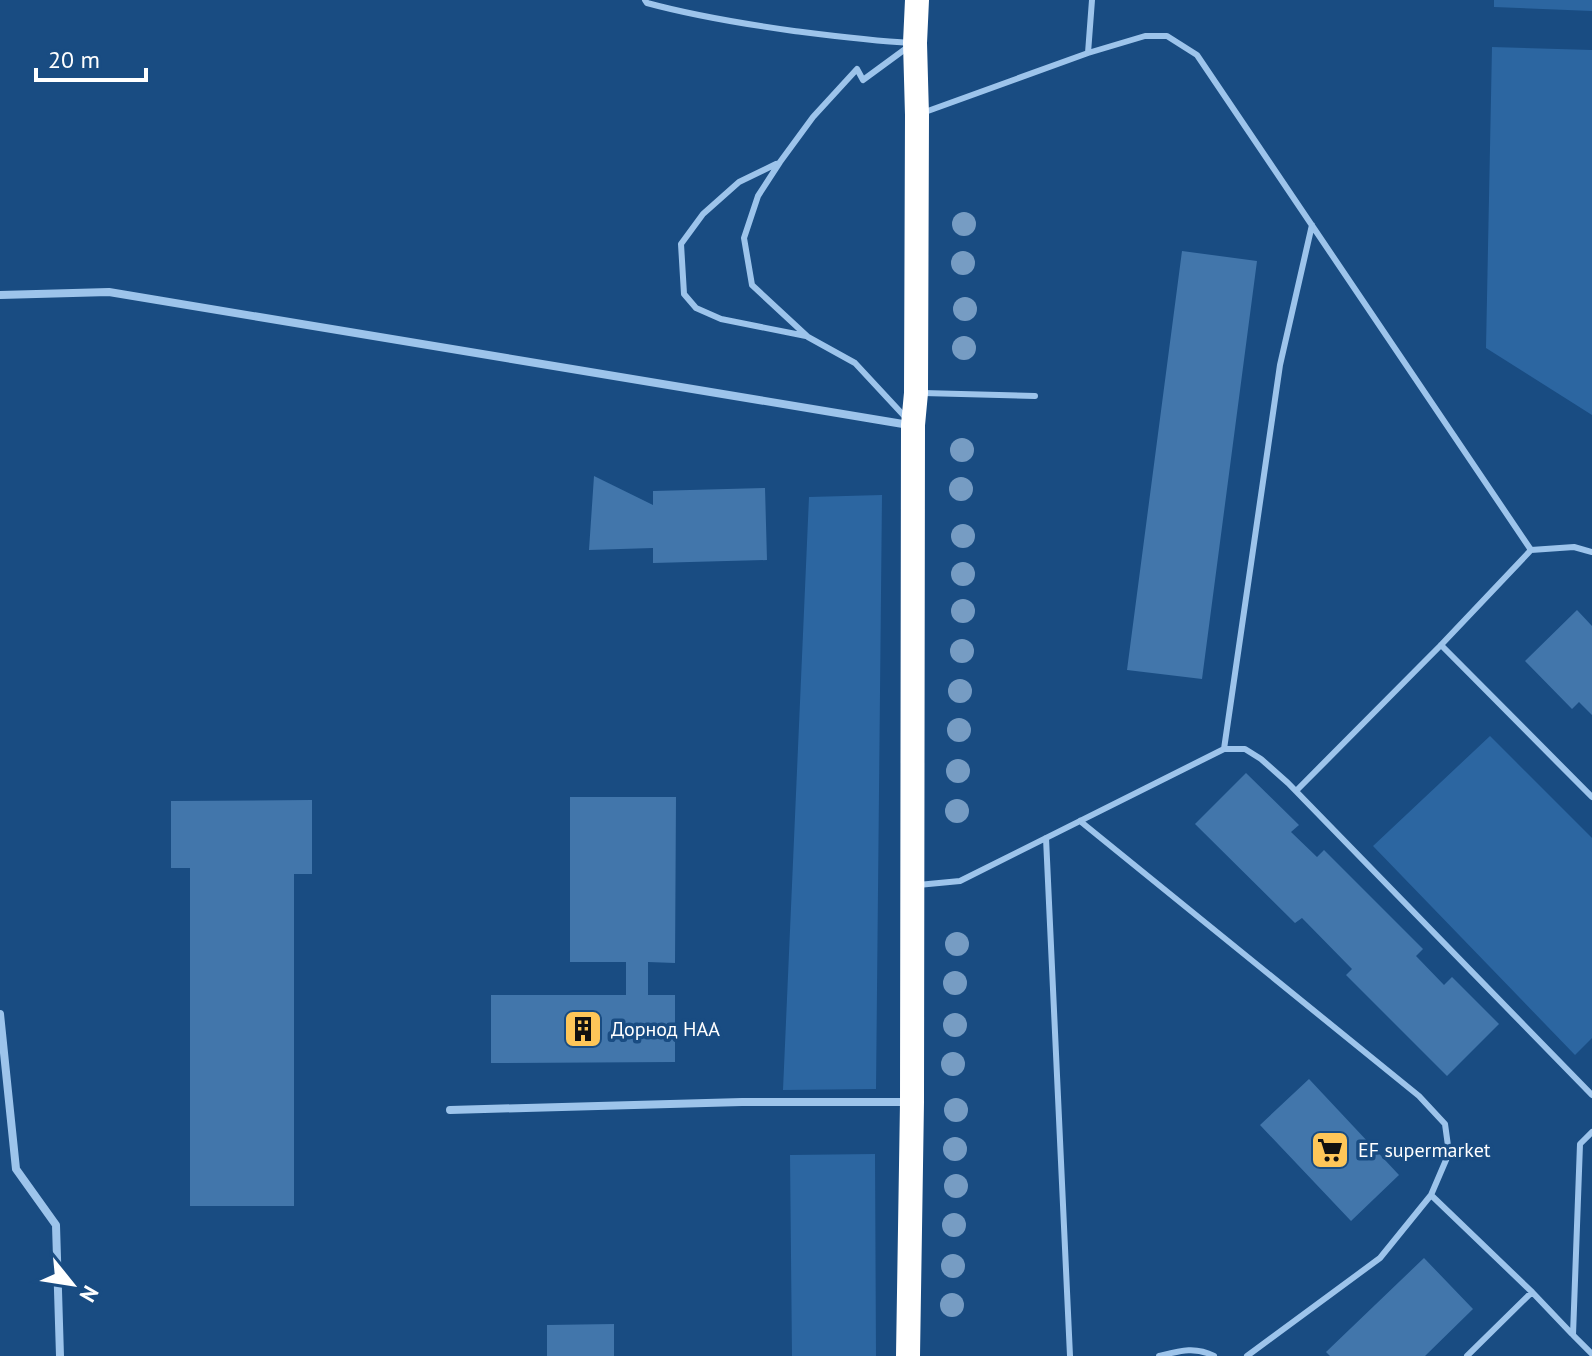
<svg xmlns="http://www.w3.org/2000/svg" width="1592" height="1356" font-family="'PT Sans',sans-serif">
<style>
.green{fill:#2c66a1}
.building{fill:#4276ab}
.lines{fill:none;stroke-linecap:round;stroke-linejoin:round}
.lane{stroke:#9dc4eb;stroke-width:6}
.street{stroke:#9dc4eb;stroke-width:8}
.highway{stroke:#fff;stroke-width:24}
.tree{fill:#769cc3}
.labels{text-anchor:middle;stroke-width:7;stroke-linejoin:round;paint-order:stroke}
.poi-label{font-size:20px;fill:#fff;stroke:#194c82;text-anchor:start}
</style>
<rect width="100%" height="100%" fill="#194c82"/>
<path class="green" d="M1494 0H1592V11L1494 7Z
M1492 47 1592 50V415L1486 348Z
M882 495 876 1089 783 1090 809 497Z
M1490 736 1592 838V1038L1575 1055 1373 846Z
M875 1154 876 1356H792L790 1155Z"/>
<path class="building" d="M1182 251 1257 261 1202 679 1127 670Z
M594 476 653 505V491L765 488 767 560 653 563V548L589 550Z
M1577 610 1592 626V715L1579 702 1572 709 1525 661Z
M1246 773 1299 825 1291 832 1317 857 1324 850 1423 949 1416 956 1444 985 1452 977 1499 1024 1447 1076 1346 975 1352 969 1302 918 1295 923 1195 824Z
M570 797H676L675 963 648 962V995H675V1062L491 1063V995H626V962H570Z
M312 800V874H294V1206H190V868H171V801Z
M1309 1079 1399 1175 1351 1221 1260 1125Z
M1424 1258 1473 1309 1425 1356H1330L1326 1352Z
M614 1324V1356H547V1325Z"/>
<g class="lines">
<path class="lane" d="M645 0 647 3C695 16 744 24 794 31 833 36 871 41 911 43
M1088 53 1145 36H1167L1197 55 1531 550
M925 112 1088 53 1092 0
M776 164 739 182 703 214 681 244 684 294 696 308 721 319 806 336
M923 393 1035 396
M907 419 855 363 808 337 752 285 744 238 758 196 780 162 813 117 857 69 863 80 908 47
M1441 645 1592 797
M1224 749 1280 365 1312 225
M1296 791 1441 645 1531 550 1574 547 1592 552
M1080 821 1419 1096 1445 1124 1449 1153 1431 1195 1380 1258 1247 1356
M1046 838 1070 1356
M918 885 960 881 1224 749H1245L1261 759 1288 783 1592 1095
M1592 1132 1580 1144 1573 1335 1592 1354
M1431 1195 1532 1292
M1159 1356C1179 1351 1195 1346 1214 1356
M1467 1356 1532 1292 1572 1334"/>
<path class="street" d="M0 295 109 292 909 425
M0 1014 16 1169 56 1225 60 1356
M450 1110 742 1102H911"/>
<path class="highway" d="M908 1356 912 1102 913 425 916 393 917 115 915 43 917 0"/>
</g>
<g class="tree">
<circle cx="964" cy="224" r="12"/>
<circle cx="963" cy="263" r="12"/>
<circle cx="965" cy="309" r="12"/>
<circle cx="964" cy="348" r="12"/>
<circle cx="962" cy="450" r="12"/>
<circle cx="961" cy="489" r="12"/>
<circle cx="963" cy="536" r="12"/>
<circle cx="963" cy="574" r="12"/>
<circle cx="963" cy="611" r="12"/>
<circle cx="962" cy="651" r="12"/>
<circle cx="960" cy="691" r="12"/>
<circle cx="959" cy="730" r="12"/>
<circle cx="958" cy="771" r="12"/>
<circle cx="957" cy="811" r="12"/>
<circle cx="957" cy="944" r="12"/>
<circle cx="955" cy="983" r="12"/>
<circle cx="955" cy="1025" r="12"/>
<circle cx="953" cy="1064" r="12"/>
<circle cx="956" cy="1110" r="12"/>
<circle cx="955" cy="1149" r="12"/>
<circle cx="956" cy="1186" r="12"/>
<circle cx="954" cy="1225" r="12"/>
<circle cx="953" cy="1266" r="12"/>
<circle cx="952" cy="1305" r="12"/>
</g>
<defs>
<symbol id="building-square" viewBox="-11 -11 22 22"><rect x="-9" y="-9" width="18" height="18" rx="4" fill="#fec658" stroke="#194c82"/><path d="M-4-6H4V6H1V3H-1V6H-4ZM-2.5-4.3h1.7v1.8h-1.7ZM.8-4.3h1.7v1.8H.8ZM-2.5-1h1.7V.8h-1.7ZM.8-1h1.7V.8H.8Z" fill="#111"/></symbol>
<symbol id="supermarket-square" viewBox="-11 -11 22 22"><rect x="-9" y="-9" width="18" height="18" rx="4" fill="#fec658" stroke="#194c82"/><path d="M-6-5.5h2.5l.6 2H6L4.5 2H-2.5L-4.4-4H-6ZM-1.5 3.2a1.3 1.3 0 1 0 .1 0ZM3 3.2a1.3 1.3 0 1 0 .1 0Z" fill="#111"/></symbol>
</defs>
<g fill-rule="evenodd">
<use href="#building-square" x="561" y="1007" width="44" height="44"/>
<use href="#supermarket-square" x="1308" y="1128" width="44" height="44"/>
</g>
<g class="labels">
<g class="poi-label">
<text x="611" y="1036">Дорнод НАА</text>
<text x="1358" y="1157">EF supermarket</text>
</g>
</g>
<g transform="translate(72 1284) rotate(120)" stroke="#194c82" stroke-width="6" paint-order="stroke">
<path d="M0-6L14 30L0 20L-14 30Z" fill="#ffffff"/>
<text y="-12" font-size="22" font-weight="bold" text-anchor="middle" fill="#ffffff">N</text>
</g>
<path d="M36 68v12h110v-12" fill="none" stroke="#ffffff" stroke-width="4"/>
<text x="48" y="68" font-size="24" fill="#ffffff" stroke="#194c82" stroke-width="6" paint-order="stroke">20 m</text>
</svg>
